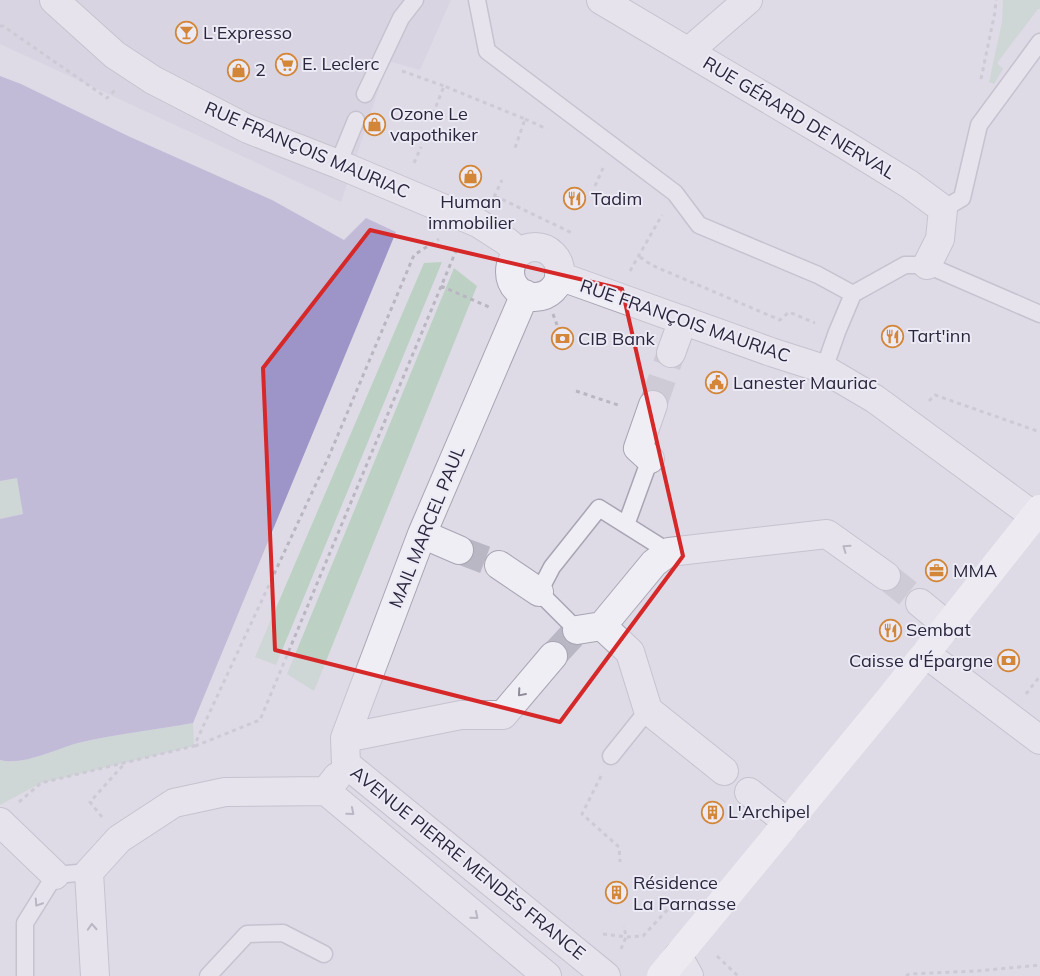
<svg xmlns="http://www.w3.org/2000/svg" width="1040" height="976" font-family="Mulish,sans-serif">
<style>
.built{fill:#d1cddb}
.green{fill:#bcd1c4}
.water{fill:#9d94c8}
.lines{fill:none;stroke-linecap:round;stroke-linejoin:round}
.street-tunnel{stroke:#bab7c4;stroke-width:28;stroke-dasharray:28 14;stroke-linecap:butt}
.lane-casing{stroke:#a8a4b3;stroke-width:19}
.street-casing{stroke:#a8a4b3;stroke-width:30}
.path{stroke:#b9b6c1;stroke-width:3;stroke-dasharray:4 4;stroke-linecap:butt}
.lane{stroke:#f0eef5;stroke-width:16}
.street{stroke:#f0eef5;stroke-width:28}
.secondary{stroke:#fff;stroke-width:28}
.oneway{stroke:#8e8a99}
.marked{fill:none;stroke:#d62828;stroke-width:4;stroke-linejoin:round}
.labels{text-anchor:middle;stroke-width:4;stroke-linejoin:round;paint-order:stroke}
.poi-label{font-size:18px;fill:#2b253d;stroke:#eceaf4;text-anchor:start}
.street-label{font-size:18px;fill:#2b253d;stroke:#eceaf4}
</style>
<rect width="100%" height="100%" fill="#dedbe6"/>
<path class="built" d="M0 0H451L420 70 388 61 341 202 0 44Z"/>
<path class="green" d="M1003 0H1040V9H1038L997 63 1003 69 994 84 989 82 1002 22Z
M442 262 276 665 255 657 424 263Z
M454 268 477 286 314 691 287 674Z
M17 477 24 514 0 519V481Z
M193 723 194 746 41 783 0 805V760C23 766 56 749 78 743 116 734 155 730 193 723Z"/>
<path class="water" d="M0 76 21 84 128 136 272 200 344 240 366 218 396 232 193 723C155 730 116 734 78 743 56 749 23 766 0 760V519L23 514 17 478 0 481Z"/>
<g class="lines">
<path class="street-tunnel" d="M653 405 671 353
M459 550 488 561
M886 576 920 603
M553 656 577 630"/>
<defs>
<path id="lane" d="M477 0 487 51 675 193 699 225 818 275 853 294
M365 94 401 18 415 0
M338 164 356 120
M943 209 962 198 979 125 1040 42
M824 369 837 332 853 294 905 265H927L1040 314
M626 525 650 459
M577 630 539 592 552 567 599 508 669 552
M611 756 648 710
M25 976V923L55 875 89 872
M208 976 247 934 283 933 324 954"/>
<path id="street" d="M54 0 115 55 153 80 248 129 338 164 478 223 506 241 519 252
M601 0 844 144 909 184 943 209 940 239 927 265
M689 51 748 0
M510 272a25 25 0 1 1 50 0a25 25 0 1 1-50 0Z
M559 276 771 352 824 369 875 399 1034 516
M671 353 683 320
M650 459 638 448 653 405
M422 534 459 550
M499 565 539 592
M920 603 948 626
M602 626 630 652 648 710 724 771
M577 630 602 626 654 563 669 552 827 534 886 576
M926 654 1040 740
M345 738 461 715H503L553 656
M346 764 345 738 422 534 525 294
M346 764 606 976
M337 777 326 791 547 976
M749 792 787 822
M0 822 55 875
M678 956 689 976
M95 976 89 872 119 839 174 803 225 792 326 791"/>
</defs>
<use href="#lane" class="lane-casing"/>
<use href="#street" class="street-casing"/>
<path class="path" d="M0 26H3L107 98 115 90
M402 71 444 86
M981 79 995 12 996 0
M433 114 444 86 525 119 515 148
M525 119 547 129
M414 163 421 147
M595 186 603 168
M495 196 572 233
M494 197 502 180
M640 257 647 262 656 267 780 320 789 312 815 323
M630 271 662 215
M441 286 489 307
M553 314 557 325
M576 391 621 406
M929 401 935 395 1040 432
M1026 694 1040 676
M195 746 260 720 458 246
M601 776 582 814 619 847 620 862
M19 802 41 783 194 746 329 456 414 255 439 239
M102 817 90 802 125 763
M603 934 626 937 643 936 671 906 677 911
M621 949 626 937 624 926
M717 956 738 976
M906 976 909 974 977 971 1040 965"/>
<use href="#lane" class="lane"/>
<use href="#street" class="street"/>
<path class="secondary" d="M661 976 890 698 1040 509"/>
</g>
<defs><path id="oneway-chevron" d="M-2-3.5L2.5 0L-2 3.5" fill="none" stroke-width="1.6" stroke-linecap="round" stroke-linejoin="round" transform="scale(1.25)"/></defs>
<g class="oneway">
<use href="#oneway-chevron" transform="translate(846 548) rotate(-145)"/>
<use href="#oneway-chevron" transform="translate(521 693) rotate(131)"/>
<use href="#oneway-chevron" transform="translate(351 812) rotate(40)"/>
<use href="#oneway-chevron" transform="translate(38 903) rotate(123)"/>
<use href="#oneway-chevron" transform="translate(475 916) rotate(40)"/>
<use href="#oneway-chevron" transform="translate(92 927) rotate(-93)"/>
</g>
<path d="M0 0H1040V976H0ZM370 230 622 289 683 556 560 722 275 650 263 368Z" fill="#dedbe6" fill-opacity=".55" fill-rule="evenodd"/>
<path class="marked" d="M370 230 622 289 683 556 560 722 275 650 263 368Z"/>
<defs>
<symbol id="bar-ring" viewBox="-11 -11 22 22"><circle r="9.5" fill="#eceaf4" stroke="#d38638" stroke-width="1.5"/><path d="M-6-5H6L.8 .8V4.5H3.5V6h-7V4.5H-.8V.8Z" fill="#d38638"/></symbol>
<symbol id="supermarket-ring" viewBox="-11 -11 22 22"><circle r="9.5" fill="#eceaf4" stroke="#d38638" stroke-width="1.5"/><path d="M-6-5.5h2.5l.6 2H6L4.5 2H-2.5L-4.4-4H-6ZM-1.5 3.2a1.3 1.3 0 1 0 .1 0ZM3 3.2a1.3 1.3 0 1 0 .1 0Z" fill="#d38638"/></symbol>
<symbol id="shop-ring" viewBox="-11 -11 22 22"><circle r="9.5" fill="#eceaf4" stroke="#d38638" stroke-width="1.5"/><path d="M-5-2.5h2.3a2.7 3.5 0 0 1 5.4 0H5L5.5 6h-11ZM-1.5-2.5h3a1.5 2.3 0 0 0-3 0Z" fill="#d38638"/></symbol>
<symbol id="restaurant-ring" viewBox="-11 -11 22 22"><circle r="9.5" fill="#eceaf4" stroke="#d38638" stroke-width="1.5"/><path d="M-5-6h1v4h1v-4h1v4h1v-4h1v5L-1.5 .5V6h-2V.5L-5-1ZM5-6V6H3V1.5H1.5Q1.5-4 5-6Z" fill="#d38638"/></symbol>
<symbol id="bank-ring" viewBox="-11 -11 22 22"><circle r="9.5" fill="#eceaf4" stroke="#d38638" stroke-width="1.5"/><path d="M-6-4H6V4H-6ZM0-2.3a2.3 2.3 0 1 0 0 4.6a2.3 2.3 0 1 0 0-4.6Z" fill="#d38638"/></symbol>
<symbol id="civic-ring" viewBox="-11 -11 22 22"><circle r="9.5" fill="#eceaf4" stroke="#d38638" stroke-width="1.5"/><path d="M-.6-6.5H3V-4.5H.6V-3L4-1V1h2V6H-6V1h2V-1L-.6-3ZM-1.2 2.5V6h2.4V2.5Z" fill="#d38638"/></symbol>
<symbol id="office-ring" viewBox="-11 -11 22 22"><circle r="9.5" fill="#eceaf4" stroke="#d38638" stroke-width="1.5"/><path d="M-6-3h4V-5.5h4V-3h4V5H-6ZM-1-4.5V-3h2v-1.5ZM-6 0V1H6V0Z" fill="#d38638"/></symbol>
<symbol id="building-ring" viewBox="-11 -11 22 22"><circle r="9.5" fill="#eceaf4" stroke="#d38638" stroke-width="1.5"/><path d="M-4-6H4V6H1V3H-1V6H-4ZM-2.5-4.3h1.7v1.8h-1.7ZM.8-4.3h1.7v1.8H.8ZM-2.5-1h1.7V.8h-1.7ZM.8-1h1.7V.8H.8Z" fill="#d38638"/></symbol>
</defs>
<g fill-rule="evenodd">
<use href="#bar-ring" x="174" y="20" width="25" height="25"/>
<use href="#supermarket-ring" x="274" y="52" width="25" height="25"/>
<use href="#shop-ring" x="226" y="58" width="25" height="25"/>
<use href="#shop-ring" x="362" y="112" width="25" height="25"/>
<use href="#shop-ring" x="458" y="164" width="25" height="25"/>
<use href="#restaurant-ring" x="562" y="186" width="25" height="25"/>
<use href="#restaurant-ring" x="880" y="324" width="25" height="25"/>
<use href="#bank-ring" x="550" y="326" width="25" height="25"/>
<use href="#civic-ring" x="704" y="370" width="25" height="25"/>
<use href="#office-ring" x="924" y="558" width="25" height="25"/>
<use href="#restaurant-ring" x="878" y="618" width="25" height="25"/>
<use href="#bank-ring" x="996" y="648" width="25" height="25"/>
<use href="#building-ring" x="700" y="800" width="25" height="25"/>
<use href="#building-ring" x="604" y="880" width="25" height="25"/>
</g>
<g class="labels">
<g class="poi-label">
<text x="203" y="39">L'Expresso</text>
<text x="302" y="70">E. Leclerc</text>
<text x="255" y="76">2</text>
<text x="390" y="120">Ozone Le<tspan x="390" dy="21">vapothiker</tspan></text>
<text x="591" y="205">Tadim</text>
<text x="471" y="208" text-anchor="middle">Human<tspan x="471" dy="21">immobilier</tspan></text>
<text x="908" y="342">Tart'inn</text>
<text x="578" y="345">CIB Bank</text>
<text x="733" y="389">Lanester Mauriac</text>
<text x="953" y="577">MMA</text>
<text x="906" y="636">Sembat</text>
<text x="993" y="667" text-anchor="end">Caisse d'Épargne</text>
<text x="728" y="818">L'Archipel</text>
<text x="633" y="889">Résidence<tspan x="633" dy="21">La Parnasse</tspan></text>
</g>
<g class="street-label">
<text transform="translate(799 118) rotate(31)" y="6">RUE GÉRARD DE NERVAL</text>
<text transform="translate(307 150) rotate(23)" y="6">RUE FRANÇOIS MAURIAC</text>
<text transform="translate(685 321) rotate(19)" y="6">RUE FRANÇOIS MAURIAC</text>
<text transform="translate(427 527) rotate(-68)" y="6">MAIL MARCEL PAUL</text>
<text transform="translate(468 863) rotate(39)" y="6">AVENUE PIERRE MENDÈS FRANCE</text>
</g>
</g>
</svg>
